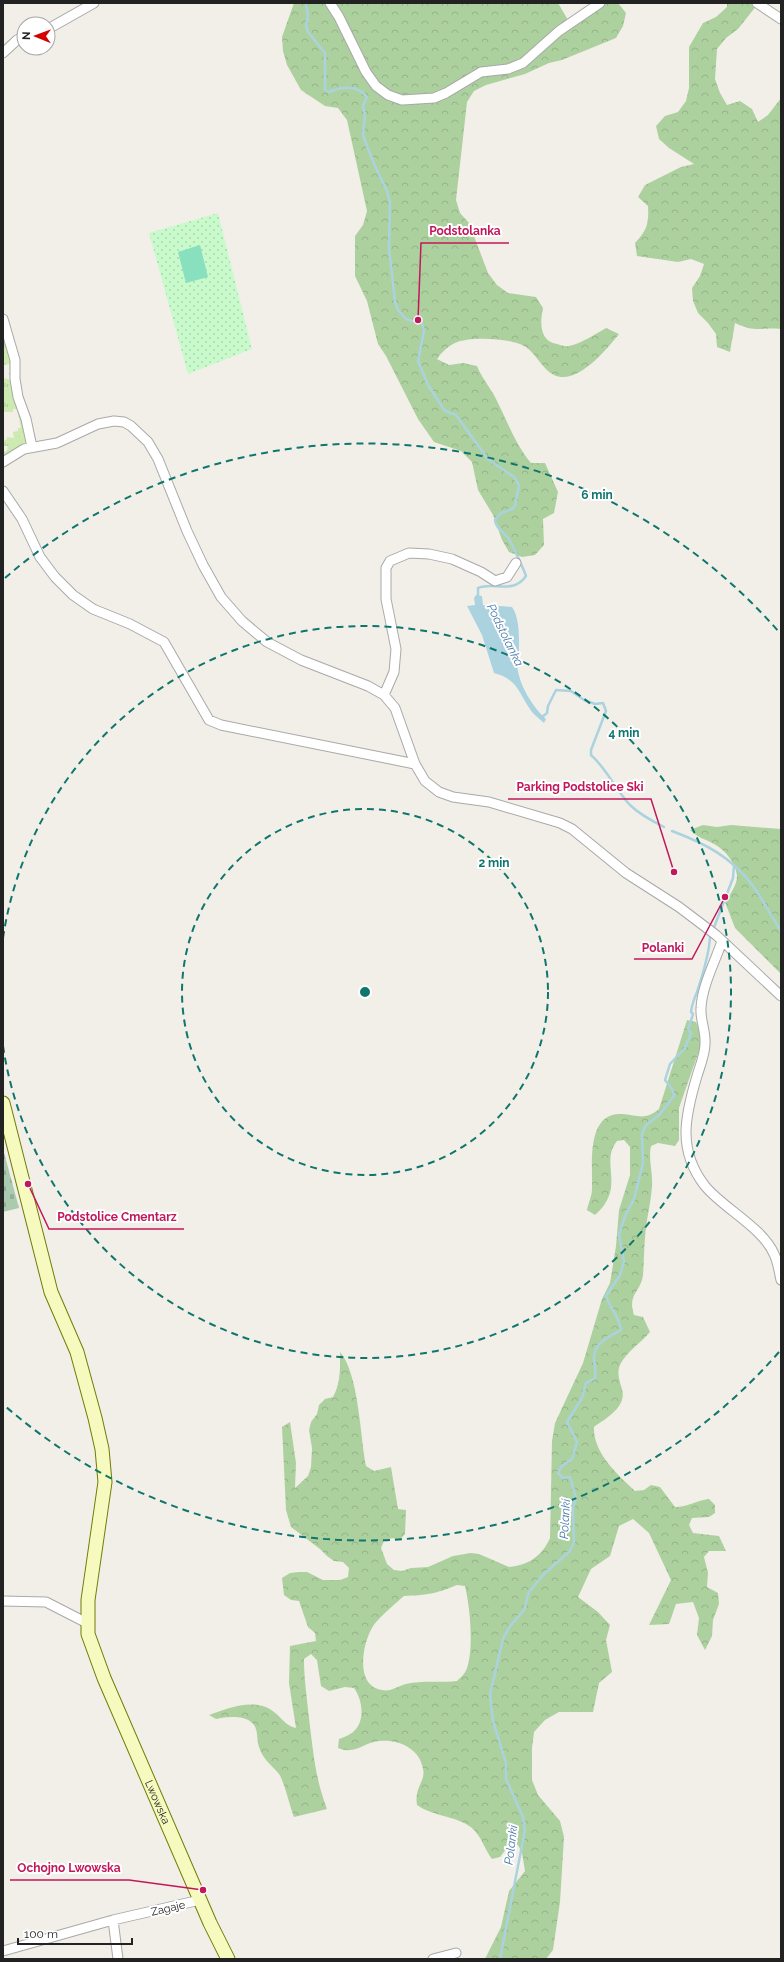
<svg xmlns="http://www.w3.org/2000/svg" width="784" height="1962" font-family="Raleway,sans-serif">
<style>
.grass{fill:url(#grass-tufts)}
.forest{fill:url(#forest-crowns);fill-rule:evenodd}
.cemetery{fill:url(#cemetery-stones)}
.park{fill:url(#park-dots)}
.garden{fill:#cdebb0}
.pitch{fill:#88e0be}
.water{fill:#aad3df}
.lines{fill:none;stroke-linecap:round;stroke-linejoin:round}
.stream{stroke:#aad3df;stroke-width:2.5}
.street-casing{stroke:#a9a9a9;stroke-width:11}
.secondary-casing{stroke:#707d05;stroke-width:15}
.street{stroke:#fff;stroke-width:9}
.secondary{stroke:#f7fabf;stroke-width:13}
.ring{fill:none;stroke:#0f766e;stroke-width:2;stroke-dasharray:7 5}
.labels{text-anchor:middle;stroke-width:4;stroke-linejoin:round;paint-order:stroke}
.street-label{font-size:11px;fill:#222;stroke:#fff}
.water-label{font-size:12px;font-style:italic;fill:#4a7aab;stroke:#fff}
.centre{fill:#0f766e;stroke:#fff;stroke-width:2}
.ring-label{font-size:12px;text-anchor:middle;font-weight:bold;fill:#0f766e;stroke:#fff;stroke-width:4;stroke-linejoin:round;paint-order:stroke}
.leader{fill:none;stroke:#c2185b;stroke-width:1.5}
.callout-dot{fill:#c2185b;stroke:#fff;stroke-width:1.5}
.callout-label{font-size:12px;text-anchor:middle;font-weight:bold;fill:#c2185b;stroke:#fff;stroke-width:4;stroke-linejoin:round;paint-order:stroke}
</style>
<defs>
<pattern id="grass-tufts" width="24" height="20" patternUnits="userSpaceOnUse"><rect width="24" height="20" fill="#cdebb0"/><path d="M3 7l-1-3M5 7V3M7 7l1-3M15 17l-1-3M17 17v-4M19 17l1-3" fill="none" stroke="#b0c997"/></pattern>
<pattern id="forest-crowns" width="20" height="18" patternUnits="userSpaceOnUse"><rect width="20" height="18" fill="#add19e"/><path d="M2 6a3 3 0 1 1 6 0M12 15a3 3 0 1 1 6 0" fill="none" stroke="#95b388"/></pattern>
<pattern id="cemetery-stones" width="16" height="16" patternUnits="userSpaceOnUse"><rect width="16" height="16" fill="#aacbaf"/><path d="M2 7V4a2 2 0 0 1 4 0v3zM10 15v-3a2 2 0 0 1 4 0v3z" fill="#92ae96"/></pattern>
<pattern id="park-dots" width="8" height="8" patternUnits="userSpaceOnUse"><rect width="8" height="8" fill="#c8facc"/><path d="M2 2h.1M6 6h.1" fill="none" stroke="#acd6af" stroke-width="1.8" stroke-linecap="round"/></pattern>
</defs>
<rect width="100%" height="100%" fill="#f2efe9"/>
<path class="grass" d="M3 335 12 359V375L8 374 10 372 9 364 3 365Z
M3 378 12 380 17 402 24 418 28 440 20 449 3 459V452L7 451 8 446H3V441L7 439V437L14 438 25 433 23 424H20L17 409H13V412H3Z"/>
<path class="forest" d="M294 3H558L568 20 601 3H618L626 13 623 26 616 38 562 60 549 63 525 74 486 85 474 91 467 102 456 200 460 213 469 223 488 273 497 285 508 293 536 297 543 308C540 322 539 341 557 344 561 345 565 347 569 346 582 343 594 335 606 328L619 334C607 349 577 386 554 375 542 369 537 355 526 347 513 338 470 336 455 343 447 347 442 352 437 359L449 365 463 363 477 366C481 376 488 385 494 395 506 418 515 444 531 463H545L558 492 554 513 543 519 544 545 535 555 522 557 509 552 502 540 493 515 478 490 472 462 461 451 434 442 418 419 386 356 378 344 367 301 355 276V236L363 225 367 211 347 120 338 108 325 106 301 90 287 65 283 51 282 37Z
M727 3H778L757 5 738 29 726 38 717 49 715 79 720 93 727 105 740 101 752 109 758 122 768 115 781 98V329C761 327 756 333 735 323L730 352 717 347 716 334 708 323 698 313 693 301 692 288 700 276 704 264 691 259 678 262 637 256 635 243C647 230 649 224 648 206L638 197 645 185 681 167 694 164 669 148 659 139 656 126 665 116 678 112 686 101 689 88V47L703 23 716 17 727 7Z
M703 825 717 827 731 825 781 829V974L735 928 725 902C730 895 737 885 737 876 736 863 725 850 714 844 703 838 700 839 690 830Z
M687 1020 696 1022 702 1037 701 1045 679 1108V1140L675 1146 658 1143 651 1146C648 1159 653 1172 652 1186 651 1203 646 1220 645 1238 644 1250 644 1262 643 1275 641 1292 627 1294 634 1315L643 1317 650 1332C641 1343 626 1352 620 1365 617 1372 619 1379 621 1386 629 1406 608 1417 594 1427 593 1453 617 1474 635 1491L644 1490 651 1485 660 1487 675 1507C688 1507 697 1500 709 1499L715 1505V1513L709 1517 692 1518 689 1525 693 1533 719 1536 726 1551H709L704 1557 708 1573 707 1587 718 1593 719 1604 713 1620 712 1636 705 1650 697 1635 699 1618 693 1602 676 1604 669 1624 649 1625 671 1580 649 1533 633 1519 619 1526 610 1556 591 1569 578 1597 598 1612 610 1625 606 1640 612 1672 599 1683 593 1712H559L545 1720 534 1732 532 1748V1780L538 1795 560 1821 564 1837 560 1902 553 1950 546 1959H485L501 1927 509 1891 525 1871 522 1853 518 1845 510 1844 500 1857 492 1859C485 1850 482 1838 474 1830 461 1816 433 1817 417 1805 414 1787 426 1781 423 1769 420 1749 399 1739 379 1741 362 1743 356 1755 338 1748L339 1739C345 1737 352 1734 356 1729 365 1718 362 1699 354 1688L345 1687 329 1691 321 1686 317 1660 311 1654 304 1659C304 1679 307 1698 309 1718 313 1750 315 1778 327 1809L294 1817C290 1807 284 1781 279 1774 271 1764 263 1760 259 1747 256 1738 259 1728 251 1722 242 1715 226 1717 216 1719L209 1715C229 1708 255 1697 274 1712 282 1718 286 1726 296 1728L289 1683 290 1646 316 1641 315 1633 308 1627 299 1601 291 1600 284 1595 282 1578 290 1573 299 1572H307L323 1580H340L348 1577 349 1568 343 1562 334 1561 327 1556 320 1549 291 1527 286 1510 282 1427 290 1422 296 1463 295 1488 308 1476 311 1467 312 1448 309 1430 311 1422 317 1414 319 1405 325 1399 333 1397C341 1382 340 1368 340 1352 359 1374 360 1436 366 1466L374 1471 391 1467 398 1509 406 1510 405 1534 400 1540 392 1538 384 1541 381 1548 387 1564 394 1570 402 1571 411 1568 428 1567 453 1556 471 1553 479 1554 509 1567C529 1565 542 1556 550 1538L552 1441 555 1423 583 1363 602 1299 610 1283 616 1246 619 1210 630 1175V1147L624 1140 617 1141C599 1163 627 1187 595 1215L587 1210C588 1204 592 1196 592 1189 593 1166 585 1112 622 1114 638 1115 645 1121 659 1109ZM457 1585 465 1586C470 1607 474 1648 467 1668 465 1674 461 1677 457 1681 440 1683 422 1680 406 1684 398 1686 391 1692 382 1690 355 1686 362 1645 372 1628 376 1620 397 1602 404 1596 426 1595 436 1594 457 1585Z"/>
<path class="cemetery" d="M3 1149 19 1208 3 1212Z"/>
<path class="park" d="M218 213 252 349 188 374 149 233Z"/>
<path class="garden" d="M20 424H23L25 433 14 439 13 432 18 431V428H21Z"/>
<path class="pitch" d="M200 245 208 277 186 283 178 252Z"/>
<path class="water" d="M476 595 482 596 483 605 512 607C520 618 519 639 519 653 518 657 517 661 517 665 519 685 532 706 546 719L544 723C540 719 535 716 532 712 518 693 519 680 494 673L482 635 467 606 475 605 474 598Z"/>
<g class="lines">
<path class="stream" d="M306 3 308 16 306 26 308 32 325 53V90L329 92C342 86 358 85 367 97L363 106 365 115 363 135 365 141 375 166 387 191 390 202 389 249 395 301 398 310 406 319 412 321 418 320 422 323 424 331 418 361 428 385 445 411 456 415 488 459 514 477 519 485 515 506 512 509 501 513 495 520C496 529 504 532 509 539 513 546 524 570 526 576 513 595 494 581 478 588V597
M542 717 547 713 548 706 556 690 571 691 584 700 595 704 603 703 606 711 591 750V755C607 769 615 789 630 805 639 814 652 821 664 827
M672 831C704 843 732 857 753 886 763 900 771 916 781 931
M713 930 733 878 734 865
M500 1959 525 1830 523 1817 506 1779V1763L493 1721 490 1694 503 1639 510 1626 524 1610 529 1592 543 1575 570 1551 574 1542 573 1509 576 1498 570 1477 563 1478 558 1473 561 1467 572 1459 577 1442 567 1422 582 1398 586 1383 595 1378C596 1371 595 1365 594 1359 593 1343 609 1337 621 1330 619 1315 610 1309 606 1296L620 1275 624 1261 619 1235 625 1216 634 1199 643 1163 642 1135 645 1126 660 1114 674 1096 672 1089 665 1080 670 1064 685 1048 691 1033 688 1030 693 1014 691 1012C692 1004 694 999 697 992 703 974 709 955 710 937"/>
<defs>
<path id="street" d="M330 3 339 17 366 72 376 86 388 95 402 100 434 98 446 93 481 72 508 69 523 63 559 31 600 3
M757 3 781 19
M48 29 94 3
M3 53 17 40 24 37
M3 319 15 360V379L18 397 26 419 32 447
M3 462 24 449 57 443 98 424 114 421 124 422 131 426 148 442 158 459 187 531 203 565 221 597 242 621 267 642 301 660 368 686 384 695 395 708 415 764 425 781 439 792 453 797 489 802 560 823 572 829 626 873 679 907 716 935 781 996
M3 491 22 519 40 557 55 577 73 595 93 609 130 624 164 642 209 720 221 725 415 764
M384 695 394 672 396 649 386 599V568L390 561 409 553 429 554 452 559 481 572 495 581 507 577 516 563
M722 941C715 962 702 986 701 1008 700 1020 706 1031 705 1044 705 1054 700 1066 697 1076 685 1116 677 1150 705 1186 723 1208 763 1228 774 1254 778 1262 779 1271 781 1280
M3 1601 46 1602 87 1623
M113 1920 118 1959
M3 1951 113 1920 200 1900
M433 1959 456 1953"/>
<g id="secondary">
<path id="s1" d="M3 1103 51 1292 77 1352 95 1418 102 1449 105 1482 88 1600V1634L104 1678 210 1923 228 1959"/>
</g>
</defs>
<use href="#street" class="street-casing"/>
<use href="#secondary" class="secondary-casing"/>
<use href="#street" class="street"/>
<use href="#secondary" class="secondary"/>
</g>
<g class="ring">
<circle cx="365" cy="992" r="183"/>
<path d="M3 938A366 366 0 1 1 3 1046"/>
<path d="M779 1352A549 549 0 0 1 5 1406M5 578A549 549 0 0 1 779 632"/>
</g>
<g class="labels">
<g class="street-label">
<text dy="4" stroke="none"><textPath href="#s1" startOffset="729">Lwowska</textPath></text>
<text transform="translate(168 1908) rotate(-13)" y="4">Zagaje</text>
</g>
<g class="water-label">
<text transform="translate(505 635) rotate(64)" y="4">Podstolanka</text>
<text transform="translate(565 1519) rotate(-87)" y="4">Polanki</text>
<text transform="translate(511 1845) rotate(-83)" y="4">Polanki</text>
</g>
</g>
<circle cx="365" cy="992" r="6" class="centre"/>
<g class="ring-label">
<text x="597" y="499">6 min</text>
<text x="624" y="737">4 min</text>
<text x="494" y="867">2 min</text>
</g>
<path class="leader" d="M418 320L421 243H509M674 872L651 799H508M725 897L692 959H634M28 1184L49 1229H184M203 1890L129 1880H10"/>
<g class="callout-dot">
<circle cx="418" cy="320" r="4"/>
<circle cx="674" cy="872" r="4"/>
<circle cx="725" cy="897" r="4"/>
<circle cx="28" cy="1184" r="4"/>
<circle cx="203" cy="1890" r="4"/>
</g>
<g class="callout-label">
<text x="465" y="235">Podstolanka</text>
<text x="580" y="791">Parking Podstolice Ski</text>
<text x="663" y="952">Polanki</text>
<text x="117" y="1221">Podstolice Cmentarz</text>
<text x="69" y="1872">Ochojno Lwowska</text>
</g>
<rect width="784" height="1962" fill="none" stroke="#222222" stroke-width="8"/>
<g transform="translate(36 36) rotate(271)"><circle r="19" fill="#ffffff" stroke="#a7a7a7"/>
<path d="M0-3L7 15L0 10L-7 15Z" fill="#d40000"/>
<text y="-6" font-size="11" font-weight="bold" text-anchor="middle" fill="#222222">N</text>
</g>
<path d="M18 1938v6h114v-6" fill="none" stroke="#222222" stroke-width="2"/>
<text x="24" y="1938" font-size="12" fill="#222222" stroke="#ffffff" stroke-width="3" paint-order="stroke">100 m</text>
</svg>
